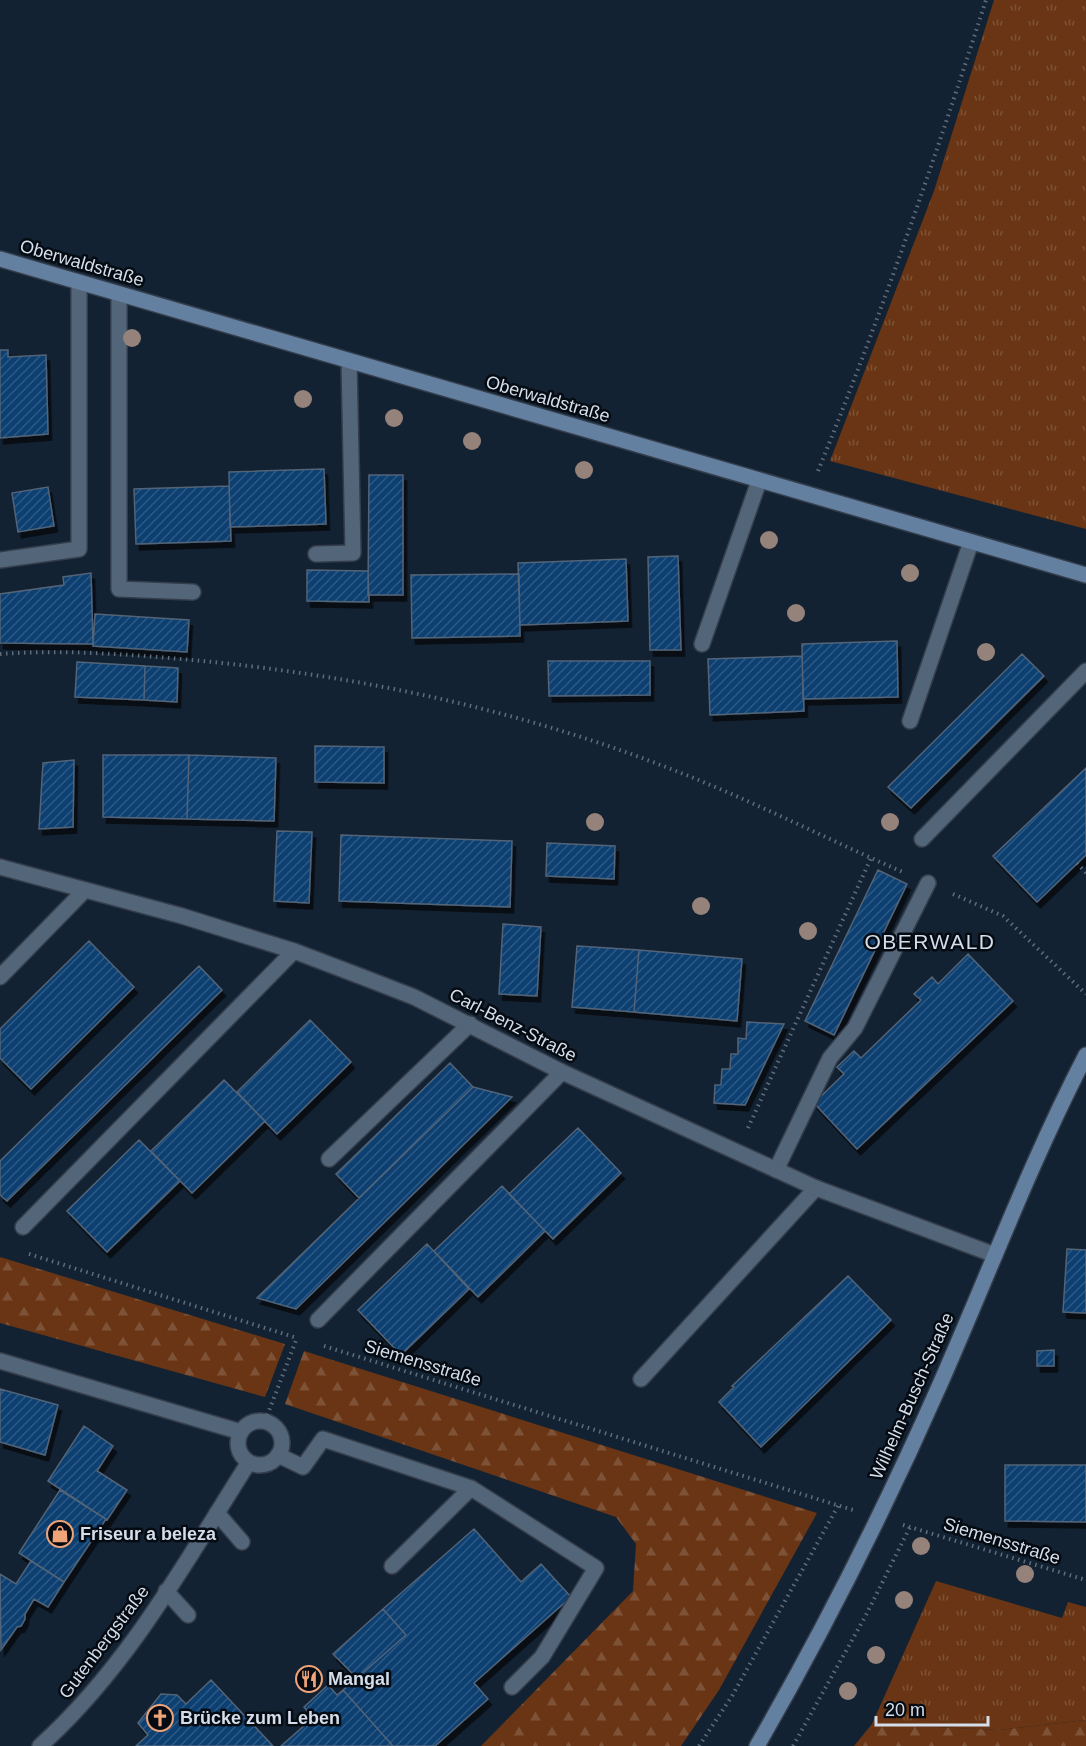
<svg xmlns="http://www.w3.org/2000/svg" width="1086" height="1746" font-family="Helvetica,sans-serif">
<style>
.grass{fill:url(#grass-tufts)}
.forest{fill:url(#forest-firs)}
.building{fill:url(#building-hatch);stroke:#536478;stroke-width:1.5;filter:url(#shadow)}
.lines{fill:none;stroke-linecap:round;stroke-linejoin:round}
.lane-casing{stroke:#343d4b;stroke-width:18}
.street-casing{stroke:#343d4b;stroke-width:18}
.secondary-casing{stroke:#343d4b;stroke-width:18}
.path{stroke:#606d7b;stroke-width:4;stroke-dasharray:1.5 4.5;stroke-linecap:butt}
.lane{stroke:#536578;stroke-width:15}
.street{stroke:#536578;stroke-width:15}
.secondary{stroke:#6480a0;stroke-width:15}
.tree{fill:#94827b}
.labels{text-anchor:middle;stroke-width:5;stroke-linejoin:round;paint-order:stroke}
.street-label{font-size:18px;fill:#d4dde9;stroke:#050b12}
.poi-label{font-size:18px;font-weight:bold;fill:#d4dde9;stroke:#050b12;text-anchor:start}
.quarter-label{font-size:21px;letter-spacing:1.5px;fill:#d4dde9;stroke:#050b12}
</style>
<defs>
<pattern id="grass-tufts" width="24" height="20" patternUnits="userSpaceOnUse" patternTransform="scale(1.5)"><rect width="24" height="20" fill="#693514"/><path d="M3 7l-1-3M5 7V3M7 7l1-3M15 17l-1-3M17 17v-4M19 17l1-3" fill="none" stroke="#7e5236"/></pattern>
<pattern id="forest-firs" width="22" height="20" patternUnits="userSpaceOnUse" patternTransform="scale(1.5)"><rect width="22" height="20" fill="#693514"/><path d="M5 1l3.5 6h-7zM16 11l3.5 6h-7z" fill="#7e5236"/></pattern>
<pattern id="building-hatch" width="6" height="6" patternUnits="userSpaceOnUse" patternTransform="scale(1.5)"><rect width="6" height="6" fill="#083f71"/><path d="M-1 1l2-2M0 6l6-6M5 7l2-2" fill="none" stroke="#2b5a85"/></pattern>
<filter id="shadow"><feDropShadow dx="3.5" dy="6" stdDeviation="0" flood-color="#0009"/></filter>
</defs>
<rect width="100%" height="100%" fill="#132232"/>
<path class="grass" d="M994 0H1086V529L830 461 934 191Z
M936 1581 1062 1618 1068 1602 1086 1607V1720L999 1730 872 1724Z"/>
<path class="forest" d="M0 1257 285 1344 265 1397 0 1323Z
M304 1351 817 1513 719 1690 681 1746H481L633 1591 636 1544 616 1517 285 1404Z
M1086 1720V1746H854L872 1724 999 1730Z"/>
<path class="building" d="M0 350H8V357L46 355 48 434 0 438Z
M324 469 326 524 230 527 229 472Z
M369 475H403V595H368Z
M229 486 231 541 136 544 134 489Z
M48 487 54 526 18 532 12 493Z
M678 556 681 650H650L648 557Z
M626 559 628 621 520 625 518 563Z
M307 570 368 571 369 602 307 601Z
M91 573 93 644 0 643V594L64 585 63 577Z
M519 574 520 636 412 638 411 575Z
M95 614 189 620 187 652 93 646Z
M897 641 898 697 803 699 802 644Z
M1022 654 1044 676 911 808 888 787Z
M802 656 804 711 710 715 708 659Z
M548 661H650V695L549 696Z
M77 662 145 666 144 700 75 697Z
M145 666 178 668 177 702 144 700Z
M315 746 384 747V783L315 782Z
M103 755H189L187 819 103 817Z
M189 755 276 758 274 821 187 819Z
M74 760 73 827 39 829 43 763Z
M1086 768V855L1037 902 993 856Z
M277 831 312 832 309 903 274 901Z
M341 835 512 841 510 907 339 901Z
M547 843 615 846 614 879 546 876Z
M878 870 907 884 834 1035 805 1021Z
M503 924 541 927 537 996 499 994Z
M89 941 134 987 31 1089 0 1058V1029Z
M577 946 639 950 634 1012 572 1007Z
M639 950 742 959 737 1021 634 1012Z
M968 954 1013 1001 857 1149 814 1103 844 1074 837 1067 854 1051 861 1058 921 1000 914 994 932 977 938 984Z
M199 966 222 990 7 1201 0 1195V1161Z
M310 1020 351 1062 277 1134 237 1092Z
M747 1022 784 1024 745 1105 714 1103 715 1085H721L722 1069H730L731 1054H738V1038L746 1039Z
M450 1063 473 1087 359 1198 336 1174Z
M224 1080 265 1121 192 1193 151 1151Z
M473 1087 512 1097 296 1309 257 1298Z
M578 1128 621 1173 553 1239 509 1194Z
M139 1140 180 1181 107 1252 67 1211Z
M502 1186 545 1231 478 1297 434 1251Z
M427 1244 469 1289 401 1355 358 1310Z
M1067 1249 1086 1250V1313L1063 1312Z
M848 1276 891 1320 761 1447 719 1402 734 1387 732 1386Z
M1054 1350V1366H1037V1351Z
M0 1389 58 1405 45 1455 0 1442Z
M84 1426 113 1446 97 1471 127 1490 107 1520 48 1481Z
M1005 1465H1086V1522L1005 1521Z
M60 1490 106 1519 64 1582 19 1553Z
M474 1529 521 1582 541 1564 571 1597 474 1683 488 1699 435 1746H393L343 1690 406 1635 383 1609Z
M31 1561 64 1582 48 1607 34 1599 25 1614V1619L21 1626 17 1627 1 1650 0 1574 16 1584Z
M383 1609 406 1635 357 1678 333 1654Z
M211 1680 273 1746H136L148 1735 138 1723 161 1694 177 1695 186 1704Z
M328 1685 337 1695 343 1690 393 1746H281L313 1718 304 1707Z"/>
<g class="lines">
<defs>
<path id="lane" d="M119 294V589L193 592
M316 554 353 553 349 361
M0 560 79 549V282
M702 644 759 481
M910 721 971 542
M922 839 1086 671
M0 977 85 890
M329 1159 470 1024
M776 1170 830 1058 855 1028 928 883
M23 1227 294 951
M318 1320 562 1072
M0 1361 241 1432
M641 1379 816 1188
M278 1455 303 1467 323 1439 471 1488 392 1566
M471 1488 596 1568 542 1657 512 1687
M217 1513 242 1542
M166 1591 188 1615"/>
<path id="street" d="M0 867 182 916 294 951 365 978 414 997 562 1072 816 1188 995 1255
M238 1443a22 22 0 1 1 44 0a22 22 0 1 1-44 0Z
M40 1746C128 1667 186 1561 249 1462"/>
<path id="secondary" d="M0 259 1086 575
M757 1746C825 1628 886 1507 941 1382 989 1273 1031 1161 1086 1055"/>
</defs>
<use href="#lane" class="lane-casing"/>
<use href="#street" class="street-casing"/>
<use href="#secondary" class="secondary-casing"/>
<path class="path" d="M818 471C881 316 935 159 986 0
M0 654C67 649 136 655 203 661 364 677 525 711 676 771 753 801 829 840 905 873
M1077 863 1086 873
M953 894 1003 916 1086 994
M748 1128 871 858
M29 1254 297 1338
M324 1346 853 1510
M265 1421 297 1338
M903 1525 1086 1580
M699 1746 732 1696 838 1506
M793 1746 866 1615 910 1527"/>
<use href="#lane" class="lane"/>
<use href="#street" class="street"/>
<use href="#secondary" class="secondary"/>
</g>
<g class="tree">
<circle cx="132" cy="338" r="9"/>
<circle cx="303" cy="399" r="9"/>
<circle cx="394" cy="418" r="9"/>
<circle cx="472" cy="441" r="9"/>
<circle cx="584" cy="470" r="9"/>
<circle cx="769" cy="540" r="9"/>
<circle cx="910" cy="573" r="9"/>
<circle cx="796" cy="613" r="9"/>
<circle cx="986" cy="652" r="9"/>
<circle cx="595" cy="822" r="9"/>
<circle cx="890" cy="822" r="9"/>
<circle cx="701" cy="906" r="9"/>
<circle cx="808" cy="931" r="9"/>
<circle cx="921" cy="1546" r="9"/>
<circle cx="1025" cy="1574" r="9"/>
<circle cx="904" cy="1600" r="9"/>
<circle cx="876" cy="1655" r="9"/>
<circle cx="848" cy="1691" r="9"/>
</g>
<defs>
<symbol id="shop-ring" viewBox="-11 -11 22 22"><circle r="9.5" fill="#050b12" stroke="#efa378" stroke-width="1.5"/><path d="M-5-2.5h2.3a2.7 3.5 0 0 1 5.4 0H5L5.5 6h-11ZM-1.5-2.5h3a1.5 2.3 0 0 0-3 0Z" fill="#efa378"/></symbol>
<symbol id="restaurant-ring" viewBox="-11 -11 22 22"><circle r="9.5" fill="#050b12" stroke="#efa378" stroke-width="1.5"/><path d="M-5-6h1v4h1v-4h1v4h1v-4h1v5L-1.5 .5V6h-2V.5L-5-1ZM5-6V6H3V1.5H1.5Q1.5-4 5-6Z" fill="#efa378"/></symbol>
<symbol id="church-ring" viewBox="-11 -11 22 22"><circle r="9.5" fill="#050b12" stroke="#efa378" stroke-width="1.5"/><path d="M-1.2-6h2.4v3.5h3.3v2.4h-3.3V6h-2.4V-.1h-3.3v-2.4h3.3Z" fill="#efa378"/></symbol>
</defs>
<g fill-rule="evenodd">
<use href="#shop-ring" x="45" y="1519" width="30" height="30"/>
<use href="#restaurant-ring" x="294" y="1664" width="30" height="30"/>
<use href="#church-ring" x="145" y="1703" width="30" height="30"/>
</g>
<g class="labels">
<g class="street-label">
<text transform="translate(82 263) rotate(16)" y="6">Oberwaldstraße</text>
<text transform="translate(548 399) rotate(16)" y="6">Oberwaldstraße</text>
<text transform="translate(513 1025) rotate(27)" y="6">Carl-Benz-Straße</text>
<text transform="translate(423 1363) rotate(17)" y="6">Siemensstraße</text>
<text transform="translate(912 1396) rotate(-66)" y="6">Wilhelm-Busch-Straße</text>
<text transform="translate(1002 1541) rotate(17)" y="6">Siemensstraße</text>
<text transform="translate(104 1642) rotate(-53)" y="6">Gutenbergstraße</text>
</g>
<g class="poi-label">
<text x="80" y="1540">Friseur a beleza</text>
<text x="328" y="1685">Mangal</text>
<text x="180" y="1724">Brücke zum Leben</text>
</g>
<g class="quarter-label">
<text x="930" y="949">OBERWALD</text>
</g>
</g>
<path d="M876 1716v9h112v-9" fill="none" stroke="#d4dde9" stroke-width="3"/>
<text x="885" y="1716" font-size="18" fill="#d4dde9" stroke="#050b12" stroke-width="4.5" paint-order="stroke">20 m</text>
</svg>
